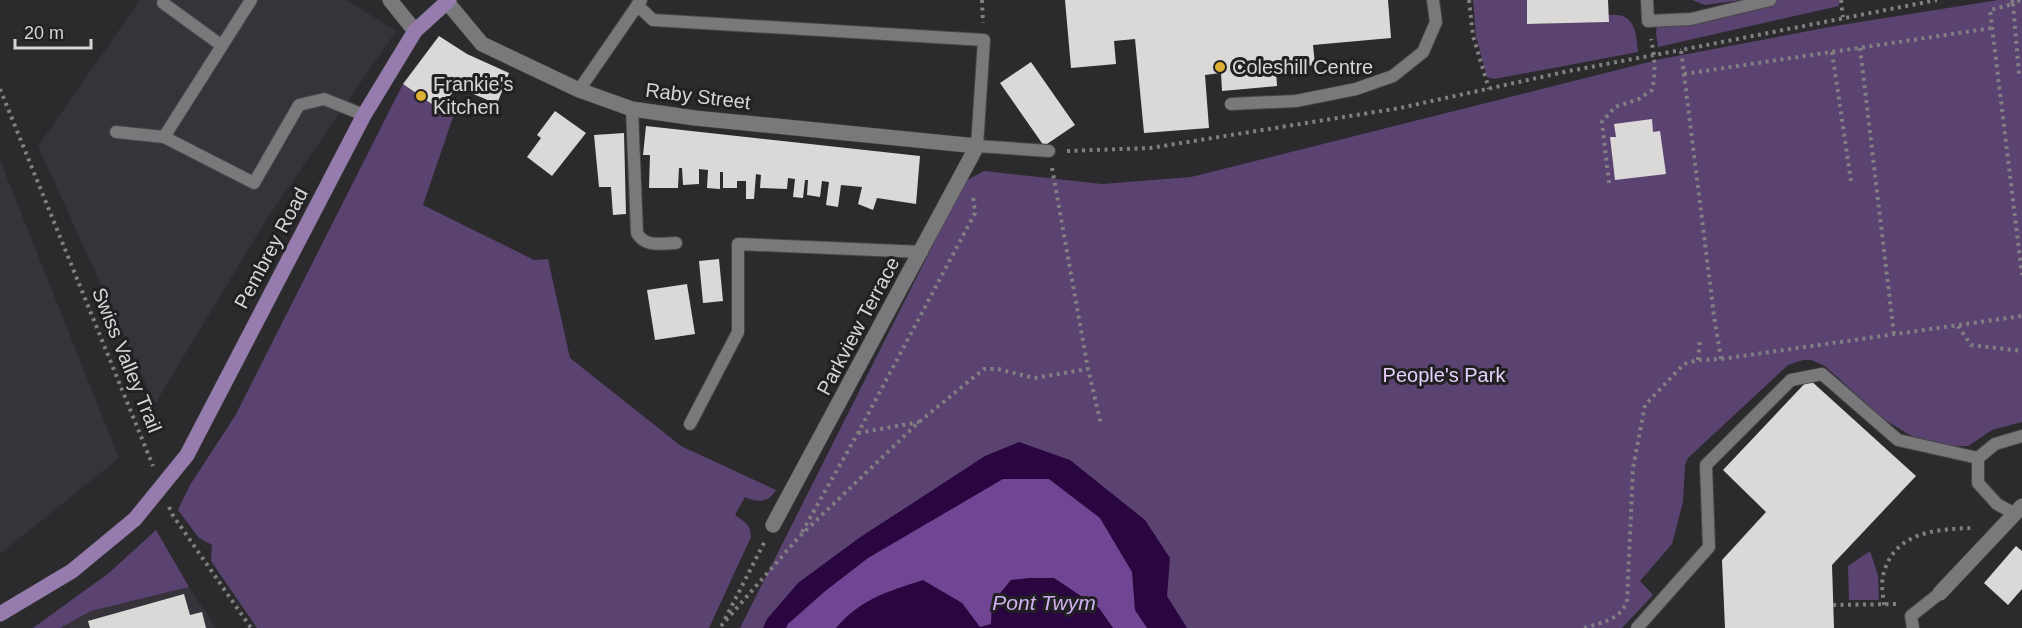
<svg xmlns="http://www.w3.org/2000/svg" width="2022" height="628" font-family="Helvetica,sans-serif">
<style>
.built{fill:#36333a}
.green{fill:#5b4371}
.forest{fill:#704593}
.water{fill:#290640}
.building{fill:#dbd9d7}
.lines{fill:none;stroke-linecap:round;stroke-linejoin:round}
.lane-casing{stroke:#464547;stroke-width:14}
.street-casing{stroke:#464547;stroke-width:16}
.primary-casing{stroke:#464547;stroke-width:16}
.path{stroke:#807f81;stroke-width:4;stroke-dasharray:3 4.5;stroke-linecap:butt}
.lane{stroke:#79787a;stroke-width:12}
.street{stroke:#79787a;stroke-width:15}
.primary{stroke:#967cae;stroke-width:15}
.primary-bridge-casing{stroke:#464547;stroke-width:16;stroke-linecap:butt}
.primary-bridge{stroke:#967cae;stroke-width:15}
.poi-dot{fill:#ddb133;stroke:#212022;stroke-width:2}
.labels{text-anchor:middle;stroke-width:6;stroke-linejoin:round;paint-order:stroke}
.poi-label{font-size:20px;fill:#d6d5d7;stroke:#212022;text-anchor:start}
.street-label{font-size:20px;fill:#d6d5d7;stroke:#212022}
.park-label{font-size:20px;fill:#e6d0fc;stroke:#212022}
.water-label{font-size:21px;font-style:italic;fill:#d1b1f1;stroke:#212022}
</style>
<rect width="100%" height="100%" fill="#2b2a2c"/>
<path class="built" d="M140 0H347L396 31 266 220 155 404 38 146Z
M0 160 119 458 0 554Z
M189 587 216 628H60L91 611Z"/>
<path class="green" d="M1473 0H1527L1528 24 1608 22V15C1635 12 1636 31 1638 52L1494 79 1487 77 1476 36Z
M1692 0H1742L1705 5Z
M1777 0H1839V6L1658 47 1656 33 1657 24 1773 2Z
M1998 0H2022V422L1992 430 1968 446H1940L1922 442 1883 419 1825 366 1811 360H1803L1788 365 1688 458 1685 465 1683 502 1672 544 1640 581 1653 595 1622 628H740L965 181 984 171 1102 184 1191 177 1661 59 1835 26Z
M403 84 453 117 423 205 534 260 548 259 570 358 681 446 776 490C768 503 758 503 745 497L735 515C744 522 751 524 751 537L709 628H257L211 561 212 545 199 538 178 510 190 485 235 416Z
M156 530 189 587 91 611 60 628H33L109 573Z
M1870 551 1878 575 1879 600H1849L1848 566Z"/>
<path class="forest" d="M1002 479H1049L1100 518 1132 572 1135 610 1147 628H1113L1099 608 1054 578H1030L1011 580 992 603 991 624 980 627 962 603 849 614 836 628H786L787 624 824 592 868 558Z"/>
<path class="water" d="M1019 442 1070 460 1145 520 1170 558 1167 596 1187 628H1147L1135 610 1132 572 1100 518 1049 479H1003L868 558 824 592 788 624 786 628H763L767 619 798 583 859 538 985 456Z
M1030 578H1054L1099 608 1113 628H836C862 598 887 592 923 580L962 603 980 627 991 624 992 603 1011 580Z"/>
<path class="building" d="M1065 0H1388L1391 38 1313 45 1315 65 1276 69 1277 86 1222 91 1221 73 1205 75 1209 128 1144 133 1135 39 1114 41 1116 64 1071 68Z
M1527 0H1608L1609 22 1527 24Z
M439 36 467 54 509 73 497 104 457 87 439 109 403 84Z
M1031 62 1075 125 1044 146 1000 83Z
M555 111 586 133 552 176 527 157 541 138 537 135Z
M1652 119 1653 132 1660 131 1666 174 1615 180 1610 137H1616L1614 124Z
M646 126 920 156 916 204 877 198 873 210 858 204 862 187 841 185 838 207 826 205 829 182 822 181 820 197 807 195 808 180H805L803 198 793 197 795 179 788 178 787 189 760 188 761 175 756 174 754 199H746V181H737V188H723V172H720V189L707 188 708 170 699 169V184L683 185 682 168H679L678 188H649L650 155H643Z
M624 133 626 214 613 215 611 187H599L594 135Z
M719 259 723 301 703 303 699 261Z
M687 284 695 334 655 340 647 290Z
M1809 379 1916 476 1832 565 1834 628H1725L1722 560 1766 512 1723 470Z
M2016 546 2022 551V589L2008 605 1984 583Z
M184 594 190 615 202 612 206 628H90L88 621Z"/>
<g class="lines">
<defs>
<path id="lane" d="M251 0 164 137 254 183 299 105 324 99 364 115
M1647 0 1648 21 1691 19 1770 0
M163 3 221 45
M637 5 653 20 984 40 977 146 1049 151
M579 90 641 0
M1231 104 1296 101 1356 89 1393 76 1423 52 1436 22 1433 0
M632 109 637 233C645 248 662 243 676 243
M116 132 164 137
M690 424 738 332V244L922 252
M2015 514 1997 504 1978 483V458L1995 444 2022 436
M1637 628 1709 547 1706 465 1791 380 1822 374 1898 440 1978 458
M1913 628 1911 616 1940 593"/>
<path id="street" d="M390 0 415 31
M447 2 482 44 579 90 632 109 695 118 977 146 773 525
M1940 593 2022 506"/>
<path id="primary" d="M187 455 364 115 415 31 449 0
M0 614 72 571 135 519"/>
</defs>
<use href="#lane" class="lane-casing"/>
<use href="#street" class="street-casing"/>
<use href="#primary" class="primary-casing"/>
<path class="path" d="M982 0 983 23
M1469 0 1473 36 1489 89
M1841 0 1843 17
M2012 0 2013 4 1990 10 2022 275
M2020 0 2013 4 2019 74H2022
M1860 48 1894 335
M1832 52 1851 181
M1684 74 1992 28
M0 89 153 466
M1067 151 1150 148 1400 108 1569 71 1681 50
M1052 168 1088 369 1101 424
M1609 183 1602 122 1615 107 1639 99 1652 90C1656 73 1655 57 1651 39
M1958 326 1971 345 2022 351
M1721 359 1714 316 1681 50 1937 0
M1698 360 1700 340
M858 433 919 422
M169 507 172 514 251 628
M802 532 858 433 975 213 973 196
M1833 605 1898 604
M1884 605C1883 596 1881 585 1883 576 1893 532 1935 529 1973 528
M725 619 765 541
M721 626 799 537 919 422 984 369H998L1034 378 1088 369
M1584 628C1603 622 1618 621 1627 602L1633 468 1645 405 1684 364 1698 360 1721 359 2022 316"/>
<use href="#lane" class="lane"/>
<use href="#street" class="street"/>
<use href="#primary" class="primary"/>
<defs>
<path id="primary-bridge" d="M135 519 187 455"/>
</defs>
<use href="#primary-bridge" class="primary-bridge-casing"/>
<use href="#primary-bridge" class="primary-bridge"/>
</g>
<g class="poi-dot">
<circle cx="1220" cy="67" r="6"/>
<circle cx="421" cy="96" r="6"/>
</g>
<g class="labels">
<g class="poi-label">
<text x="1232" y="74">Coleshill Centre</text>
<text x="433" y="91">Frankie's<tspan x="433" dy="23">Kitchen</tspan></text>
</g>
<g class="street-label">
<text transform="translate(698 96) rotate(7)" y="7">Raby Street</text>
<text transform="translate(271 248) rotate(-62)" y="7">Pembrey Road</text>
<text transform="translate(858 326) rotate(-62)" y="7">Parkview Terrace</text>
<text transform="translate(127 360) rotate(68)" y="7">Swiss Valley Trail</text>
</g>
<g class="park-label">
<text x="1444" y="382">People's Park</text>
</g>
<g class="water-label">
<text x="1044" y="610">Pont Twym</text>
</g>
</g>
<path d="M15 39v9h76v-9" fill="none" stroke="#d6d5d7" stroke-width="3"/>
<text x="24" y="39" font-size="18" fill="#d6d5d7" stroke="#212022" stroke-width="4.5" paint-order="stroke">20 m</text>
</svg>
